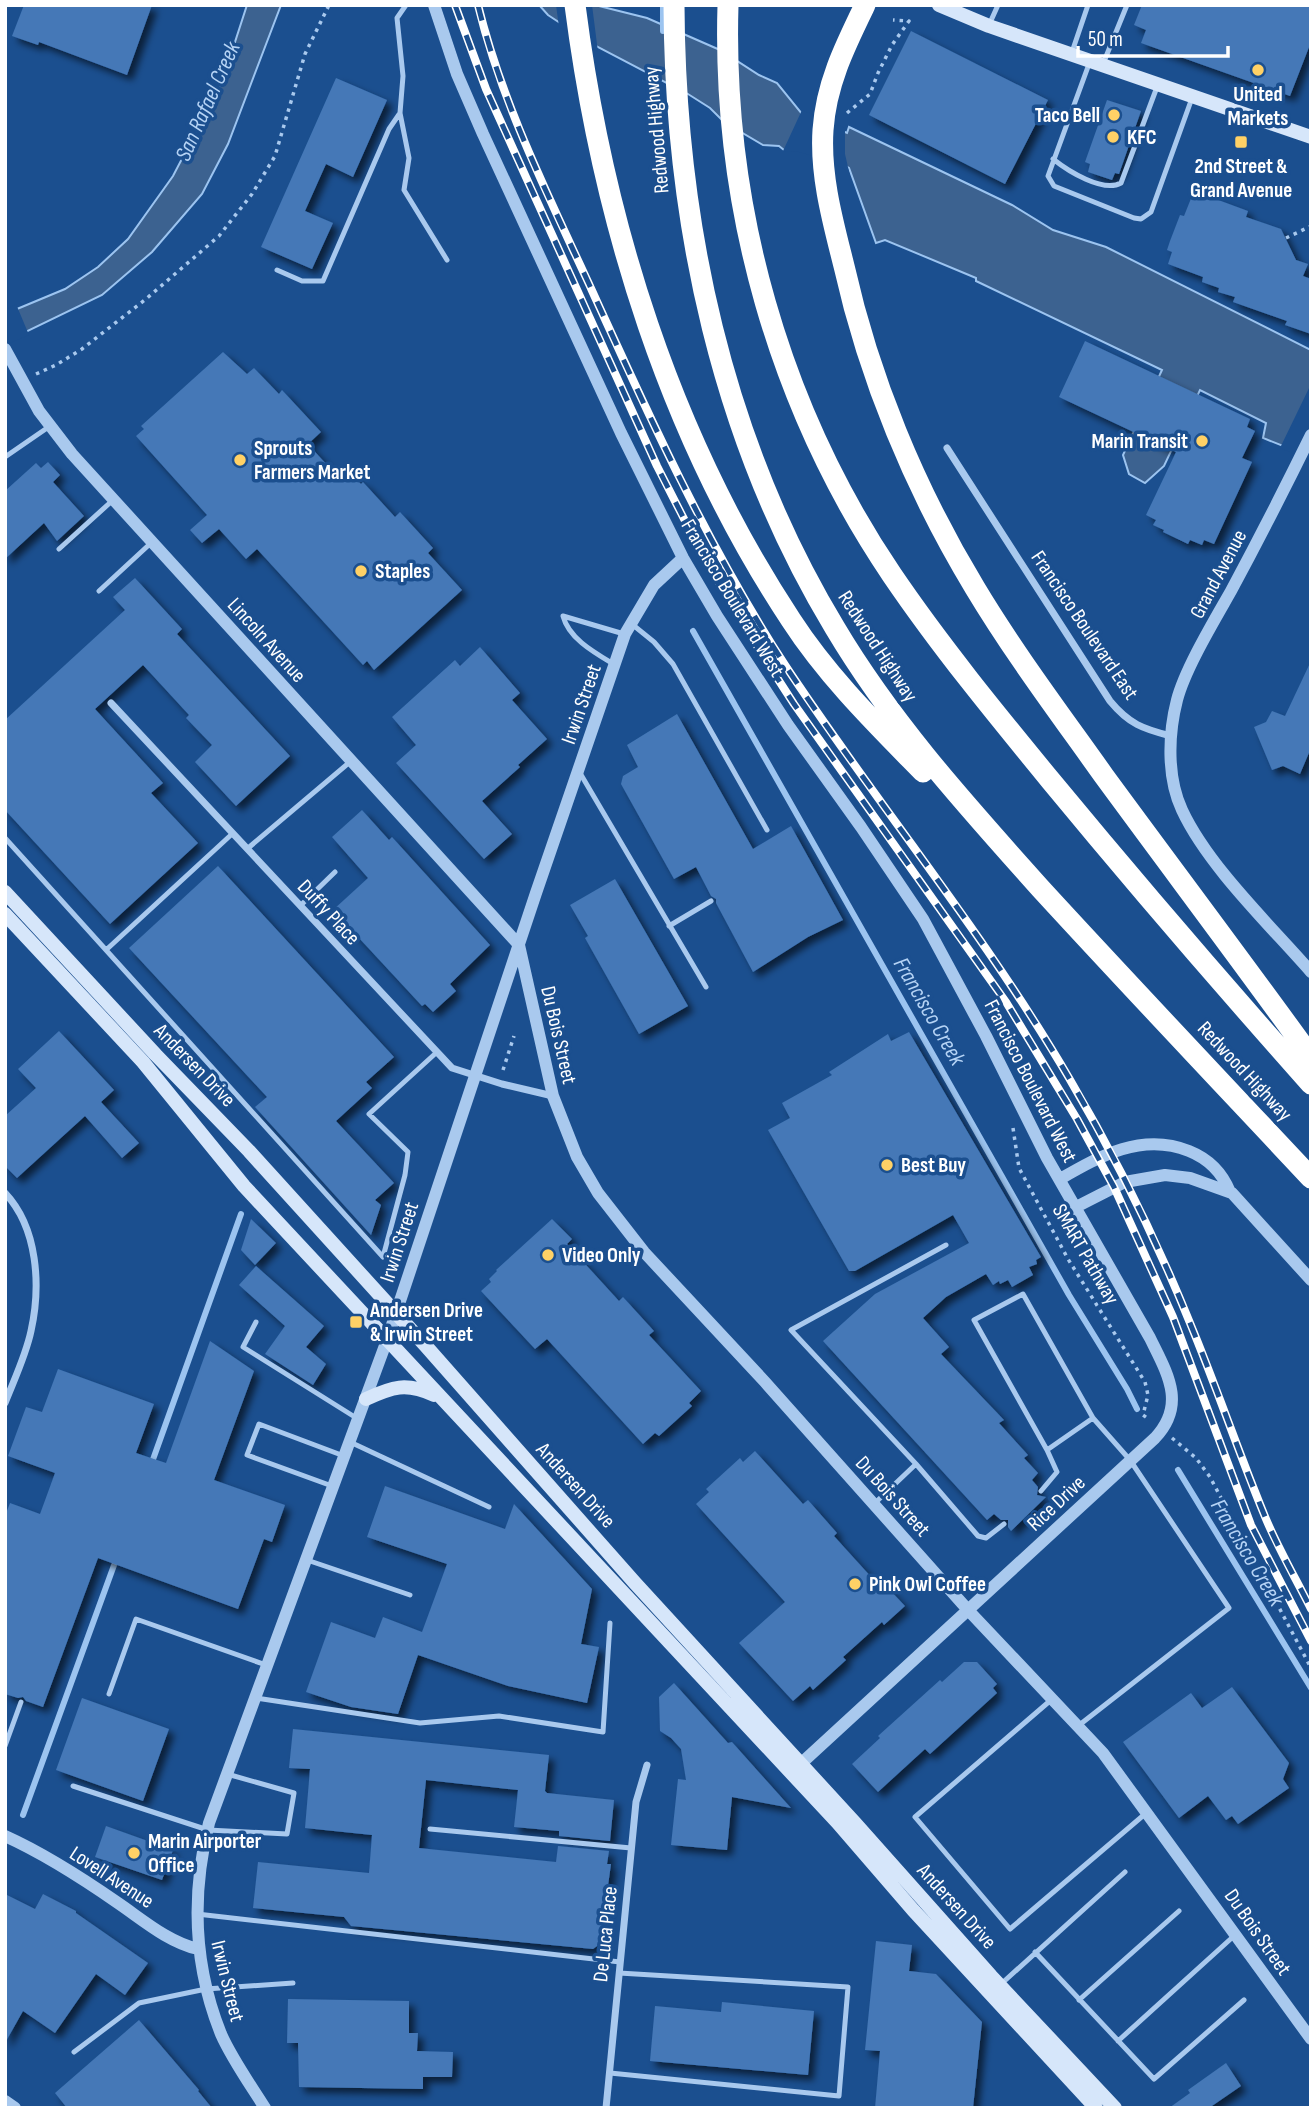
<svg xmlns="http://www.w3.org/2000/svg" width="1316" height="2113" font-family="'Sofia Sans Condensed',sans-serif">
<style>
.water{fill:#3c6290;stroke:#9cc4f0;stroke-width:2}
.pier{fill:#1b4f8f}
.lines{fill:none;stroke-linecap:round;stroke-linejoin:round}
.stream{stroke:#9cc4f0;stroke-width:6}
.building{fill:#4478b7;filter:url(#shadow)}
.path{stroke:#a9c9ee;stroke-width:3.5;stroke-dasharray:3.5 5;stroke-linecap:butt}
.service{stroke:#a9c9ee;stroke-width:5}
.minor{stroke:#a9c9ee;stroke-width:7}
.tertiary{stroke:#a9c9ee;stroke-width:12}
.secondary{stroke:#d6e6fa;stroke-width:14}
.motorway{stroke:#fff;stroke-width:21}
.rail-casing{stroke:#fff;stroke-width:8}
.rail{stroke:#1b4f8f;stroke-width:5;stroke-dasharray:16;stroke-linecap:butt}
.poi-dot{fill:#ffd166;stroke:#1b4f8f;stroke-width:2.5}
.labels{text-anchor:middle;stroke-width:7;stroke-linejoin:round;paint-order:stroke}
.poi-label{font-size:21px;font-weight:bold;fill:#fff;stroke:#1b4f8f;text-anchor:start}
.street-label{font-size:21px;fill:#fff;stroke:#1b4f8f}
.water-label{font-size:23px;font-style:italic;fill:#b5d3f5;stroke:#1b4f8f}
</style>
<defs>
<filter id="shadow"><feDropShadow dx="5.5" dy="5.5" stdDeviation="3.5" flood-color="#0009"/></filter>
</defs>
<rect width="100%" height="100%" fill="#1b4f8f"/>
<path class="water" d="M247 5H281L228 144 202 194 152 252 102 295 5 342V314L65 289 98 267 128 239 173 176 222 82Z
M539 5H595L647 18 720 50 759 75 777 83 802 114 847 133 849 127 1012 205 1053 230 1106 247 1311 350V457L1263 438 1266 423 1200 390 1164 466 1145 483 1129 474 1123 455 1162 370 976 281V278L885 240 876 243 849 168 828 156 800 148 784 150 779 146 763 145 724 122 710 108 688 94 592 44 548 15Z"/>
<path class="pier" d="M556 5H592L598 52 559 27Z
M802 110 845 128V154L850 176 846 174V170L827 160 799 152 783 151Z
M16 304 29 335 5 345V310Z
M1311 384V461L1280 448Z"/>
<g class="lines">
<path class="stream" d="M663 5V31
M693 631 1069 1295 1127 1389 1137 1409
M151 1465 241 1214
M1178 1470 1311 1688
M23 1815 117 1557"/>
</g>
<path class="building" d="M24 5H152L127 75 39 42 38 45 12 36Z
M1142 5H1311V42L1290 96 1141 43 1146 30 1134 25Z
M911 31 1048 100 1005 184 869 115Z
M336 78 387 100 353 177 326 164 305 211 333 223 312 269 261 247Z
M1107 100 1141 111 1119 174 1115 173 1112 180 1088 172 1090 164 1085 162Z
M1194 191 1248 211 1246 217 1281 229 1296 260 1308 264 1303 276 1311 279V334L1285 325 1287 321 1233 302 1235 297 1218 292 1219 288 1202 282 1203 277 1168 264 1172 252 1167 250 1170 241 1180 215 1184 216Z
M1085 341 1250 419 1247 427 1255 431 1242 458 1252 462 1214 544 1204 540 1202 545 1190 540 1188 544 1163 532 1164 530 1153 525 1156 520 1146 515 1176 452 1059 397Z
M223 352 247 374 254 368 279 394 282 390 321 432 308 444 337 476 346 468 361 484 363 482 395 517 400 512 433 548 428 553 462 590 374 670 367 661 363 665 257 549 246 559 219 529 202 543 190 530 207 515 136 436 144 429 141 426Z
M48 462 60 475 53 482 84 516 57 541 44 523 5 559V491L36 463 41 468Z
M135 578 182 629 177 634 290 756 236 806 195 762 212 745 186 718 189 715 143 665 95 709 163 783 151 793 198 843 110 924 5 810V720L125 610 113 597Z
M480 647 520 693 512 700 547 739 518 765 520 767 482 801 512 834 484 859 396 763 416 745 392 717 455 660 460 666Z
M1311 661V748L1300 774 1283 766 1272 770 1254 727 1266 722 1272 711 1285 716Z
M677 714 753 849 791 826 843 920 808 937 753 972 716 903V899L711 896 696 867 674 879 621 784 623 776 638 767 627 745Z
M362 810 389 840 392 837 402 848 490 945 450 984 456 991 433 1012 425 1004 422 1006 333 910 368 878 332 837Z
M218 866 394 1057 366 1082 372 1088 336 1121 394 1183 375 1200 381 1205 371 1235 255 1107 267 1097 129 948Z
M615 879 688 1006 639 1034 585 938 588 936 570 905Z
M59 1031 114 1090 101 1102 139 1143 122 1158 85 1116 17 1178 5 1166V1116L36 1088 18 1069Z
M909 1032 1041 1257 1036 1260 1037 1264 1029 1267 1033 1275 1012 1287 1008 1280 1000 1284 999 1281 993 1285 986 1274 946 1297 923 1318 949 1347 941 1354 1004 1420 999 1423 1028 1455 1024 1458 1038 1473 1032 1480 1038 1487 1037 1495 1046 1497 1011 1531 1008 1527V1520H1001L994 1514 987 1520 823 1341 875 1294 969 1243 953 1215 855 1271H849L768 1130 790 1118 782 1103 832 1075 829 1072 888 1034 891 1041Z
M251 1219 276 1243 255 1265 241 1250Z
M552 1219 572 1239 567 1244 619 1301 623 1297 654 1331 649 1335 701 1391 689 1403 692 1406 659 1436 655 1433 643 1444 547 1339 535 1349 481 1291 491 1282 489 1279 497 1271 496 1270Z
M256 1266 324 1326 306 1347 326 1364 313 1385 265 1354 285 1326 239 1285Z
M210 1341 254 1371 214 1480 285 1505 272 1542 264 1539 238 1609 98 1558 43 1707 26 1701 23 1697 18 1698 5 1694V1516L10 1503 40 1514 55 1473 8 1456 26 1407 42 1412 58 1369 154 1404 136 1453 166 1463Z
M755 1451 803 1504 808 1500 837 1533 834 1536 883 1590 887 1587 905 1606 884 1625 882 1622 843 1657 846 1660 813 1690 810 1686 793 1701 739 1643 785 1602 696 1504 709 1492 706 1489 740 1458 743 1462Z
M385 1486 505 1529 514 1504 592 1589 581 1644 599 1647 587 1703 508 1686 418 1655 398 1714 351 1707 306 1692 331 1622 375 1638 383 1617 422 1632 447 1564 367 1537Z
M964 1662H977L997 1684 993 1688 997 1693 930 1754 925 1749 878 1792 852 1764 880 1738 878 1736 940 1680 942 1682Z
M674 1683 728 1743 732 1742 791 1808 732 1797 727 1850 671 1845 678 1779 686 1780 681 1749 671 1738 660 1731 659 1697Z
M1232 1687 1289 1763 1283 1779 1289 1788 1238 1824 1232 1816 1226 1820 1208 1796 1179 1818 1123 1742 1191 1693 1202 1708Z
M82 1698 169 1729 143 1801 56 1770Z
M293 1729 549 1755 545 1791 547 1793 614 1800 610 1841 559 1836V1831L514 1827 518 1790 426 1780 419 1848 556 1862 558 1846 609 1851 607 1864H611L600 1944 593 1949 351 1926 344 1917 253 1908 258 1862 369 1873 372 1835 305 1828 310 1769 289 1768Z
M106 1826 173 1850 162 1880 95 1857Z
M5 1894 35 1909 43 1894 76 1911V1913L148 1963 125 1995 96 1974 55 2033 23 2011 5 2043Z
M876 1941 912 1945 909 1971 936 1974 982 2022 973 2108H875L880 2051 865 2050Z
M288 1999 409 2001V2033H418L417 2051 453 2052 452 2077H423V2089L299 2087 298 2043H287Z
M722 2002 814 2011 808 2075 650 2061 655 2006 721 2012Z
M139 2020 199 2090 198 2091 212 2108H67L55 2093Z
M1226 2063 1241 2086 1209 2108H1169L1190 2093 1188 2090Z"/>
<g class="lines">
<path class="path" d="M847 113 870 94 878 73 892 45 909 21 893 20
M1286 238 1311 226
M36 374 56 365 82 349 146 299 219 236 252 194 275 156 305 54 329 5
M503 1070 514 1036
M1013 1128 1019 1168 1068 1259 1145 1382 1148 1395 1143 1415 1150 1420
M1172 1438 1196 1458 1210 1477 1311 1668"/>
<path class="service" d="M406 5 397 18 403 76 400 113 409 158 404 190 447 260
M989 25 998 5
M1072 52 1088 5
M1089 64 1048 176 1054 186 1134 218 1141 219 1151 212 1192 98
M1103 64 1127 5
M1053 159C1068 171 1103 193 1121 183L1157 87
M277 270 302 281H323L389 129 400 113
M5 457 50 426
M59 549 113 500
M99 591 152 542
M633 625 654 642 673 664 767 830
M615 665C595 653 569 639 563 616L624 634
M580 773 706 987
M5 838 106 950 232 834
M247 849 351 761
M300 906 335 872
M669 926 711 901
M106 950 383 1257 405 1175 408 1152 369 1114 437 1052
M256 1322 243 1347 358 1419
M350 1442 489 1507
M916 1464 978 1536 986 1538 1004 1524
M332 1486 247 1455 259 1424 344 1456
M1041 1491 1057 1472 1047 1450
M875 1503 916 1464 791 1330 946 1245
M307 1560 410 1595
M109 1694 136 1619 266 1665
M256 1698 420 1723 499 1716 603 1732 610 1623
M1051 1700 915 1817 1010 1929 1145 1814
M1078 1726 1229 1608 1130 1460 1093 1418 1047 1450 974 1320 1023 1294 1093 1418
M5 1746 21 1702
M73 1786 208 1830 287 1834 294 1793 227 1774
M430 1829 631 1848
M197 1914 620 1962
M1035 1952 1154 2079 1244 2000
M1000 1985 1125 1872
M1079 2000 1179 1911
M1118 2041 1235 1935
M74 2052 139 2003 206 1989 293 1983
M610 2073 839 2096 848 1987 619 1973"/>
<path class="minor" d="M947 448 1110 701C1129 724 1143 729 1171 736
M111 703 452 1068 502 1084 553 1096
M5 1193C38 1228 41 1286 31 1331 26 1355 14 1380 5 1403
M606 2108 636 1802 647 1765"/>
<path class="tertiary" d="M434 5 457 74 483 134 621 433 683 558 717 616 788 725 861 827 923 919 986 1036 1047 1158 1150 1338C1167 1373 1187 1404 1155 1438L794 1770
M5 349 39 411 72 454 519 945 553 1096 577 1157 598 1193 644 1252 765 1382 968 1610 1103 1753 1311 2039
M1311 435C1285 488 1259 539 1231 591 1214 621 1185 669 1177 700 1168 735 1167 778 1182 810 1208 866 1270 925 1311 972
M1060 1179C1100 1156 1142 1132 1189 1151 1209 1159 1222 1172 1230 1192
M1076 1207 1125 1182 1165 1175 1190 1178 1232 1193 1311 1280
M5 1836C45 1854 82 1878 118 1903 143 1920 168 1942 198 1949
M5 2101 15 2108
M265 2108C250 2084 232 2059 221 2034 193 1964 191 1895 209 1823L387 1340 536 893 625 634 654 585 683 558"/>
<path class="secondary" d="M939 5 989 26 1311 137
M5 892 156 1055 249 1151 425 1345 635 1583 855 1823 991 1976 1115 2108
M5 914 143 1062 244 1186 837 1822 913 1910 1096 2108
M366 1399C392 1387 406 1382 434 1395"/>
<path class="motorway" d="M575 5C603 222 670 437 791 620 828 677 876 724 923 772
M674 5C675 223 722 441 835 628 892 724 967 806 1041 889 1130 986 1221 1082 1311 1178
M728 5C722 206 779 408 892 575 941 647 996 714 1051 781 1136 884 1223 985 1311 1084
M865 5C845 46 826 84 823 130 820 176 833 222 844 266 869 378 915 489 975 588 1014 653 1060 714 1104 776 1173 870 1243 963 1311 1057"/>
<defs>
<path id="rail" d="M455 5 486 89 657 466 705 560 763 656 794 704 1006 1002 1077 1119 1114 1187 1173 1317 1251 1525 1311 1641
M478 5C502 103 547 193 589 284 648 414 707 545 785 665 877 804 985 934 1069 1078 1115 1156 1156 1239 1190 1323 1217 1388 1239 1454 1266 1519 1279 1550 1296 1579 1311 1609"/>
</defs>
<use href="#rail" class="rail-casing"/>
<use href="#rail" class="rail"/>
</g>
<g class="poi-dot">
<circle cx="1258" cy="70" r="7"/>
<circle cx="1114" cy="115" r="7"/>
<circle cx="1113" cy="137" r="7"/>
<rect x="1234" y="135" width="14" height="14" rx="3.5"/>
<circle cx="1202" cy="441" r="7"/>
<circle cx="240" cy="460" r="7"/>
<circle cx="361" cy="571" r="7"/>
<circle cx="887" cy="1165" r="7"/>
<circle cx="548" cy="1255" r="7"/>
<rect x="349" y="1315" width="14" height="14" rx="3.5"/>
<circle cx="855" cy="1584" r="7"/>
<circle cx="134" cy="1853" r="7"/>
</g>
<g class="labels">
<g class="poi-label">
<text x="1258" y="101" text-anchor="middle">United<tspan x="1258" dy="24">Markets</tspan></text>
<text x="1100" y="122" text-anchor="end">Taco Bell</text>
<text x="1127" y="144">KFC</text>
<text x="1241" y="173" text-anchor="middle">2nd Street &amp;<tspan x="1241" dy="24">Grand Avenue</tspan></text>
<text x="1188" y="448" text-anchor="end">Marin Transit</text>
<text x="254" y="455">Sprouts<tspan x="254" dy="24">Farmers Market</tspan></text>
<text x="375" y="578">Staples</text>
<text x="901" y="1172">Best Buy</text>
<text x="562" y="1262">Video Only</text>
<text x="370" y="1317">Andersen Drive<tspan x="370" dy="24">&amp; Irwin Street</tspan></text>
<text x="869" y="1591">Pink Owl Coffee</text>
<text x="148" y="1848">Marin Airporter<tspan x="148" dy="24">Office</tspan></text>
</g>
<g class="street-label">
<text transform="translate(656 130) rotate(-95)" y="7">Redwood Highway</text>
<text transform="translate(1218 574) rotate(-62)" y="7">Grand Avenue</text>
<text transform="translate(733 598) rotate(59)" y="7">Francisco Boulevard West</text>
<text transform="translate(1085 625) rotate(56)" y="7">Francisco Boulevard East</text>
<text transform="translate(267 640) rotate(48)" y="7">Lincoln Avenue</text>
<text transform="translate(878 646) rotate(57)" y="7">Redwood Highway</text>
<text transform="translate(581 704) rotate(-71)" y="7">Irwin Street</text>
<text transform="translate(329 912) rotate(47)" y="7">Duffy Place</text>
<text transform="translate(559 1035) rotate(77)" y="7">Du Bois Street</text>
<text transform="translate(195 1065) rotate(46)" y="7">Andersen Drive</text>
<text transform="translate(1245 1071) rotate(47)" y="7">Redwood Highway</text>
<text transform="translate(1031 1081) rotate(63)" y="7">Francisco Boulevard West</text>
<text transform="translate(399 1242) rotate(-72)" y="7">Irwin Street</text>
<text transform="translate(1086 1254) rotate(60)" y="7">SMART Pathway</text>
<text transform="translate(576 1485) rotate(48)" y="7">Andersen Drive</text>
<text transform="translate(893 1496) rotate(48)" y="7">Du Bois Street</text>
<text transform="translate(1056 1503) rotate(-43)" y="7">Rice Drive</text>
<text transform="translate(112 1877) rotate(33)" y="7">Lovell Avenue</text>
<text transform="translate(957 1906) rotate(48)" y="7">Andersen Drive</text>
<text transform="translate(1258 1932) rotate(55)" y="7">Du Bois Street</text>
<text transform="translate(605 1934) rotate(-84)" y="7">De Luca Place</text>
<text transform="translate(228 1981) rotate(76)" y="7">Irwin Street</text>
</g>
<g class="water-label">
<text transform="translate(207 101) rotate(-66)" y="8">San Rafael Creek</text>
<text transform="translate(930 1011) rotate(60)" y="8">Francisco Creek</text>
<text transform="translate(1248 1552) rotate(59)" y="8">Francisco Creek</text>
</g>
</g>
<rect width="1316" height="2113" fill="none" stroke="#ffffff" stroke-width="14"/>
<path d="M1078 46v10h150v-10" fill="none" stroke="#ffffff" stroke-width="3.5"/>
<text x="1088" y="46" font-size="21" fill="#ffffff" stroke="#1b4f8f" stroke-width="5" paint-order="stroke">50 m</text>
</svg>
